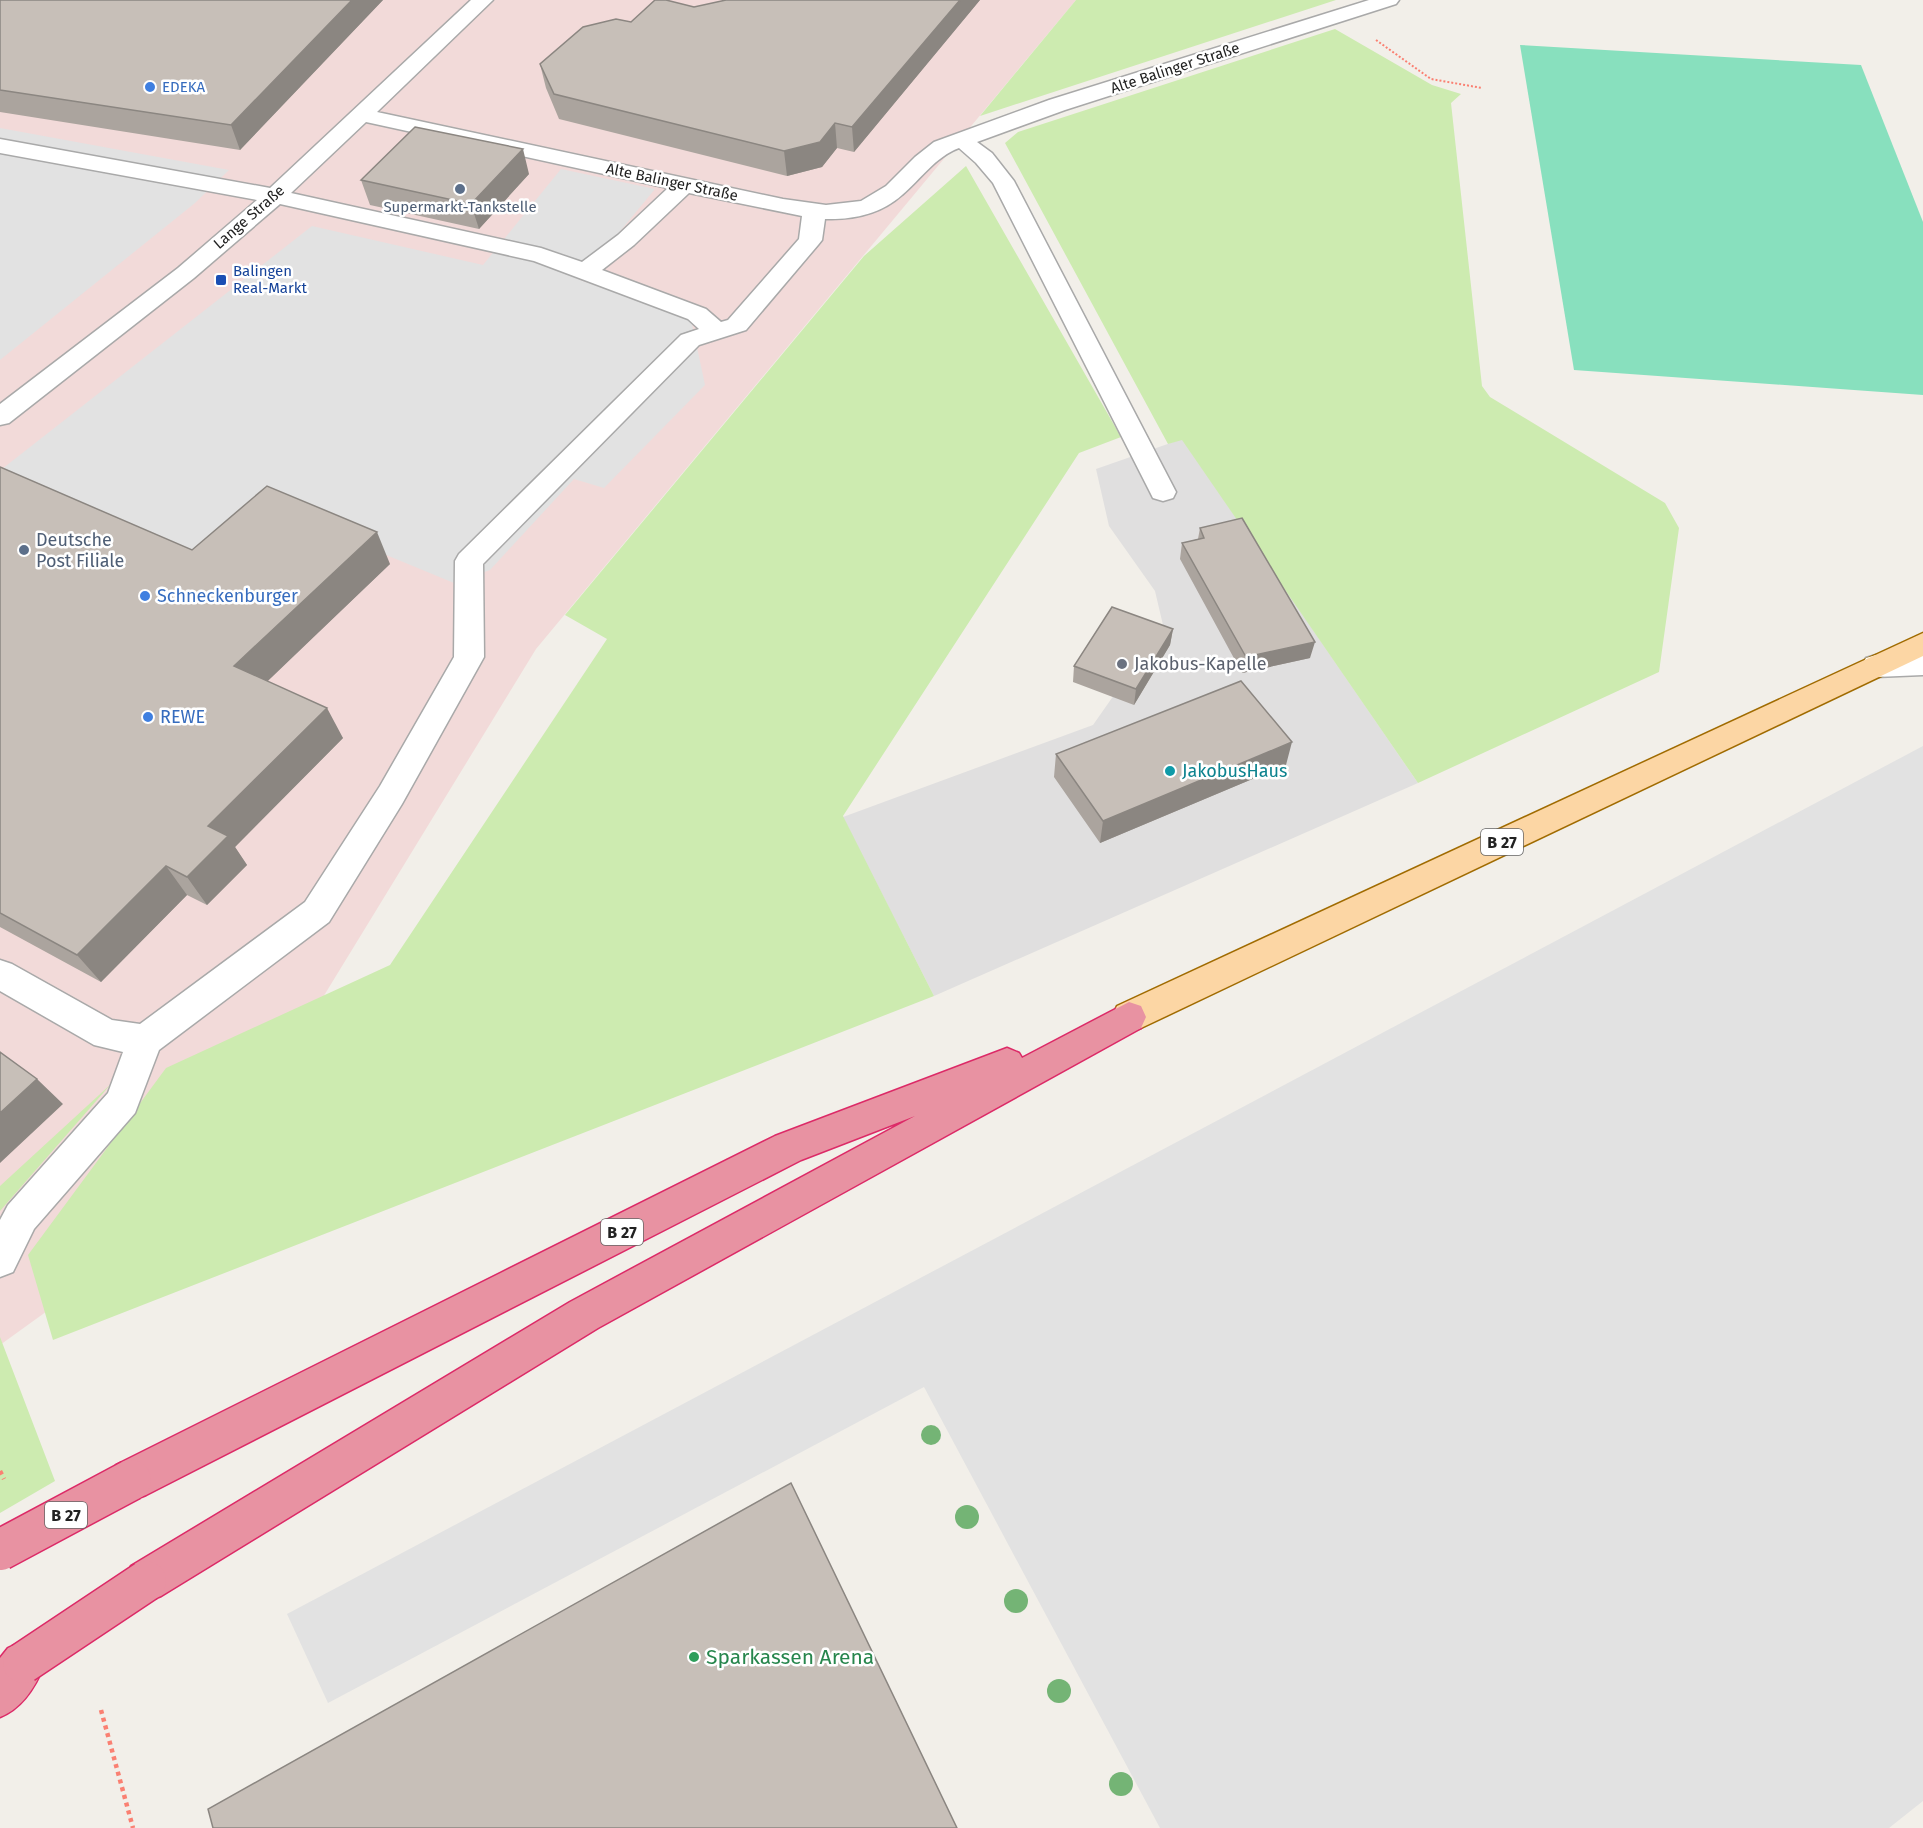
<svg xmlns="http://www.w3.org/2000/svg" width="1923" height="1828" font-family="'Fira Sans',sans-serif">
<style>
.residential{fill:#e0dfdf}
.commercial{fill:#f2dad9}
.grass{fill:#cdebb0}
.pitch{fill:#88e0be}
.parking{fill:#e2e2e2}
.lines{fill:none;stroke-linecap:round;stroke-linejoin:round}
.minor-casing{stroke:#a9a9a9;stroke-width:3}
.major-casing{stroke:#a06b00;stroke-width:3}
.highway-casing{stroke:#dc2a67;stroke-width:3}
.path-far1{stroke:#fa8072;stroke-width:2;stroke-dasharray:2 2;stroke-linecap:butt}
.path{stroke:#fa8072;stroke-width:4.5;stroke-dasharray:4 4;stroke-linecap:butt}
.minor{fill:#fff;fill-rule:evenodd}
.major{fill:#fcd6a4;fill-rule:evenodd}
.highway{fill:#e892a2;fill-rule:evenodd}
.highway-bridge-casing{stroke:#dc2a67;stroke-width:43;stroke-linecap:butt}
.highway-bridge{stroke:#e892a2;stroke-width:40}
.tree{fill:#74b475}
.wall{fill:#aba49e}
.shaded-wall{fill:#8b8681}
.building{fill:#c7bfb8;stroke:#8b8681;stroke-width:1.5}
.shop-dot{fill:#3f7fe0;stroke:#fff;stroke-width:2}
.service-dot{fill:#5c6f8a;stroke:#fff;stroke-width:2}
.transit-dot{fill:#1a4fb4;stroke:#fff;stroke-width:2}
.worship-dot{fill:#6b7280;stroke:#fff;stroke-width:2}
.culture-dot{fill:#0f9aa8;stroke:#fff;stroke-width:2}
.leisure-dot{fill:#2e9e5b;stroke:#fff;stroke-width:2}
.labels{text-anchor:middle;stroke-width:5;stroke-linejoin:round;paint-order:stroke}
.far-street-label{font-size:15px;fill:#222;stroke:#fff}
.far-shop-label{font-size:15px;fill:#366cbe;stroke:#fff;text-anchor:start}
.far-service-label{font-size:15px;fill:#4e5e75;stroke:#fff}
.far-transit-label{font-size:15px;fill:#164399;stroke:#fff;text-anchor:start}
.shield{fill:#fff;stroke:#646464;stroke-width:1.5}
.shield-label{font-size:16px;font-weight:bold;fill:#222}
.service-label{font-size:18px;fill:#4e5e75;stroke:#fff;text-anchor:start}
.shop-label{font-size:18px;fill:#366cbe;stroke:#fff;text-anchor:start}
.worship-label{font-size:18px;fill:#5b616d;stroke:#fff;text-anchor:start}
.culture-label{font-size:18px;fill:#0d838f;stroke:#fff;text-anchor:start}
.near-leisure-label{font-size:21px;fill:#27864d;stroke:#fff;text-anchor:start}
</style>
<rect width="100%" height="100%" fill="#f2efe9"/>
<path class="residential" d="M1182 439 1418 783 934 996 843 817 1093 725 1163 625 1155 591 1109 526 1096 469Z"/>
<path class="commercial" d="M0 0H1076L536 649 317 1007 61 1301 0 1345Z"/>
<path class="grass" d="M1076 0H1336L980 116Z
M1335 29 1432 85 1461 94 1451 103 1482 386 1490 397 1665 503 1679 528 1659 672 1418 783 1182 440 1168 444 1005 143 1018 132Z
M966 166 1121 437 1079 453 843 816 934 996 53 1340 28 1255 166 1068 390 965 607 639 565 615 864 256Z
M111 1084 0 1211V1186Z
M0 1337 55 1481 0 1513Z"/>
<path class="pitch" d="M1520 45 1861 65 1923 222V395L1574 370Z"/>
<path class="parking" d="M0 128 229 170 195 203 0 360Z
M561 169 655 189 580 280 691 319 705 385 604 488 574 479 490 570 454 583 270 507 209 561 2 469 312 226 483 265Z
M1923 746V1801L1889 1828H1160L924 1387 328 1703 287 1614Z"/>
<g class="lines">
<defs>
<path id="minor" d="M471 0H493L377 112 783 199 826 205 861 201 886 186 915 157 934 142 1049 100 1369 0H1399L1396 4 1065 110 977 142 992 153 1014 181 1176 492 1173 498 1163 501 1153 498 1150 492 993 183 976 163 959 148C935 157 921 179 902 195 881 214 852 220 825 219L822 240 818 245 746 330 699 345 483 564 484 657 402 804 329 922 159 1050 135 1113 34 1229 13 1272 0 1277V1220L8 1205 108 1093 123 1052 94 1045 0 991V960L12 964 112 1020 140 1024 305 902 380 786 454 657 455 561 459 554 681 335 699 329 688 319 534 261 280 204 194 278 9 423 0 425V404L178 268 257 200 0 153V139L270 188ZM366 122 668 188 618 235 582 262 541 248 291 193ZM689 193 802 216 799 239 728 320 721 322 706 309 602 270 634 245Z
M1923 653V675L1876 677 1866 674 1861 666 1866 658 1876 655Z"/>
<path id="major" d="M1923 633V656L1141 1028 1129 1032 1117 1028 1112 1017 1117 1006Z"/>
<path id="highway" d="M1129 1002 1141 1006 1146 1017 1141 1028 598 1328 161 1596 146 1602 131 1596 125 1581 131 1566 570 1302 915 1116 801 1160 146 1495 131 1501 116 1495 110 1480 116 1465 775 1136 1007 1048 1019 1053 1022 1058Z
M23 1641 38 1648 45 1663C36 1686 23 1708 0 1717V1658L8 1648Z"/>
</defs>
<use href="#minor" class="minor-casing"/>
<use href="#major" class="major-casing"/>
<use href="#highway" class="highway-casing"/>
<path class="path-far1" d="M1376 40 1431 79 1482 88"/>
<path class="path" d="M0 1471 4 1479
M101 1710 133 1828"/>
<use href="#minor" class="minor"/>
<use href="#major" class="major"/>
<use href="#highway" class="highway"/>
<defs>
<path id="highway-bridge" d="M0 1550 131 1480
M23 1663 146 1581"/>
</defs>
<use href="#highway-bridge" class="highway-bridge-casing"/>
<use href="#highway-bridge" class="highway-bridge"/>
</g>
<g class="tree">
<circle cx="931" cy="1435" r="10"/>
<circle cx="967" cy="1517" r="12"/>
<circle cx="1016" cy="1601" r="12"/>
<circle cx="1059" cy="1691" r="12"/>
<circle cx="1121" cy="1784" r="12"/>
</g>
<path class="wall" d="M0 0H383L240 150 0 112Z
M780 0H980L854 152 837 148 822 167 787 176 559 119 546 88 540 64 631 22 694 7Z
M529 174 479 229 370 205 361 180Z
M0 467 192 550 390 564 267 681 343 738 235 847 247 865 207 905 187 895 101 982 0 927Z
M1200 528 1310 658 1242 673 1180 559 1182 543 1198 539Z
M1173 629 1170 645 1134 705 1073 682 1074 666Z
M1056 754 1286 765 1100 843 1054 777Z"/>
<path class="shaded-wall" d="M352 0H383L240 150 231 125Z
M960 0H980L854 152 852 127Z
M835 123 837 148 822 167 787 176 784 151Z
M523 149 529 174 479 229 471 204Z
M377 532 390 564 251 697 234 666Z
M1173 629 1170 645 1134 705 1136 689Z
M1315 642 1310 658 1242 673 1246 657Z
M327 708 343 738 235 847 247 865 207 905 187 877 208 826Z
M1292 742 1286 765 1100 843 1103 821Z
M166 866 187 895 101 982 77 955Z
M37 1079 63 1104 0 1163V1113Z"/>
<path class="building" d="M0 0H352L231 125 0 90Z
M655 0H666L694 7 726 0H960L852 127 835 123 820 142 784 151 554 94 540 64 583 27 616 19 631 22Z
M415 127 523 149 471 204 361 180Z
M0 467 192 550 267 486 377 532 234 666 327 708 208 826 228 836 187 877 166 866 77 955 0 913Z
M1242 518 1315 642 1246 657 1182 543 1204 538 1200 528Z
M1112 607 1173 629 1136 689 1074 666Z
M1241 681 1292 742 1103 821 1056 754Z
M0 1052 37 1079 0 1113Z
M791 1483 957 1828H213L208 1809Z"/>
<g class="shop-dot">
<circle cx="150" cy="87" r="6"/>
<circle cx="145" cy="596" r="6"/>
<circle cx="148" cy="717" r="6"/>
</g>
<g class="service-dot">
<circle cx="460" cy="189" r="6"/>
<circle cx="24" cy="550" r="6"/>
</g>
<rect class="transit-dot" x="215" y="274" width="12" height="12" rx="3"/>
<circle class="worship-dot" cx="1122" cy="664" r="6"/>
<circle class="culture-dot" cx="1170" cy="771" r="6"/>
<circle class="leisure-dot" cx="694" cy="1657" r="6"/>
<g class="labels">
<g class="far-street-label">
<text transform="translate(1175 68) rotate(-18)" y="5">Alte Balinger Straße</text>
<text transform="translate(672 182) rotate(12)" y="5">Alte Balinger Straße</text>
<text transform="translate(249 217) rotate(-41)" y="5">Lange Straße</text>
</g>
<g class="far-shop-label">
<text x="162" y="92">EDEKA</text>
</g>
<g class="far-service-label">
<text x="460" y="212">Supermarkt-Tankstelle</text>
</g>
<g class="far-transit-label">
<text x="233" y="276">Balingen<tspan x="233" dy="17">Real-Markt</tspan></text>
</g>
<g class="shield">
<rect x="1481" y="829" width="42" height="26" rx="4.5"/>
<rect x="601" y="1219" width="42" height="26" rx="4.5"/>
<rect x="45" y="1502" width="42" height="26" rx="4.5"/>
</g>
<g class="shield-label">
<text x="1502" y="848">B 27</text>
<text x="622" y="1238">B 27</text>
<text x="66" y="1521">B 27</text>
</g>
<g class="service-label">
<text x="36" y="546">Deutsche<tspan x="36" dy="21">Post Filiale</tspan></text>
</g>
<g class="shop-label">
<text x="157" y="602">Schneckenburger</text>
<text x="160" y="723">REWE</text>
</g>
<g class="worship-label">
<text x="1134" y="670">Jakobus-Kapelle</text>
</g>
<g class="culture-label">
<text x="1182" y="777">JakobusHaus</text>
</g>
<g class="near-leisure-label">
<text x="706" y="1664">Sparkassen Arena</text>
</g>
</g>
</svg>
